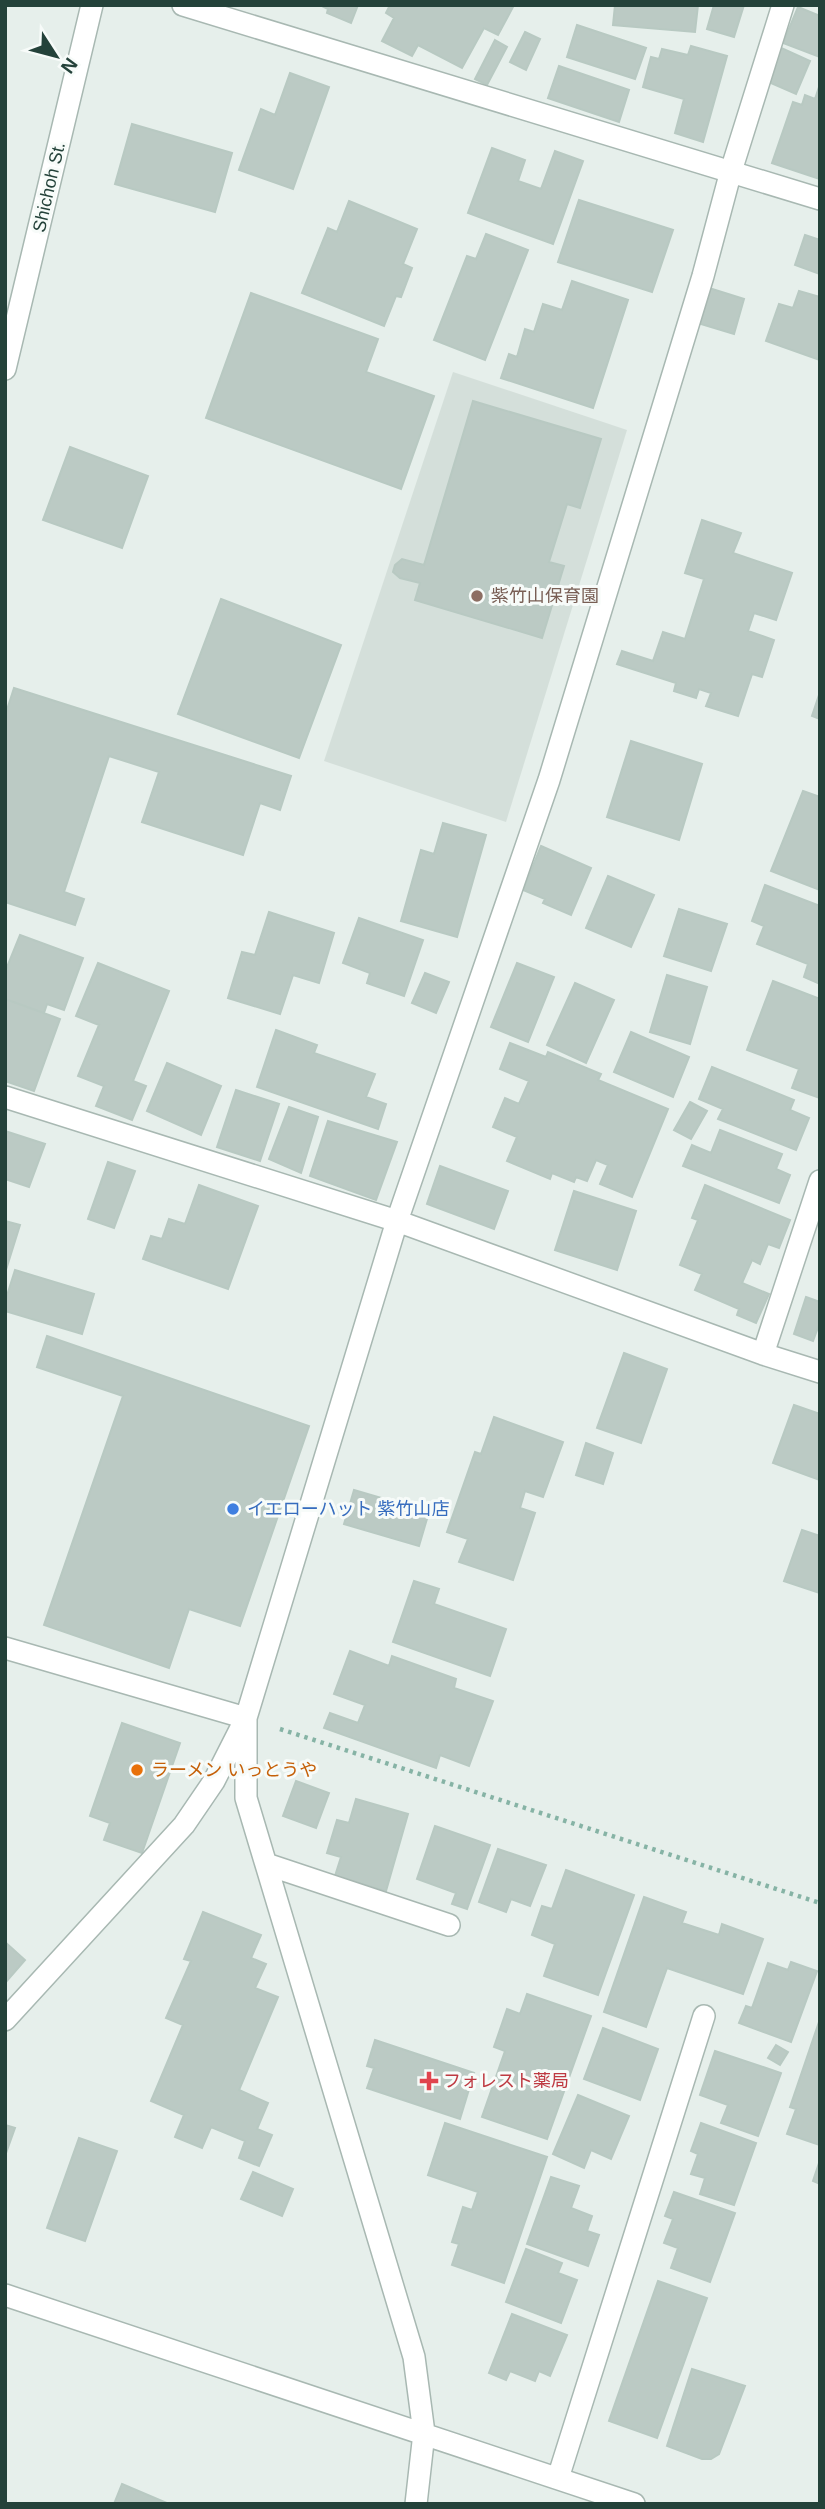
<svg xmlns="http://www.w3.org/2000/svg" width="825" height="2509" font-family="Helvetica,'Noto Sans JP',sans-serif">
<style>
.built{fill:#d4dfda}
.building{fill:#bbcac4;stroke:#b8c9c2;stroke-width:2}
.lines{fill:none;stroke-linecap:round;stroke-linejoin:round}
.minor-casing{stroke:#a8b8b2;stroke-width:24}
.path{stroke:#86b3a5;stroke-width:4.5;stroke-dasharray:3.5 5;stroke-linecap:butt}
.minor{stroke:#fff;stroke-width:21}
.education-dot{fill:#8d6e63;stroke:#f7fbf9;stroke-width:2.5}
.shop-dot{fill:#3f7fe0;stroke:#f7fbf9;stroke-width:2.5}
.food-dot{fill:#e8710a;stroke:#f7fbf9;stroke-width:2.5}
.health-dot{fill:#e0444e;stroke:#f7fbf9;stroke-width:2.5}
.labels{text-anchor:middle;stroke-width:6;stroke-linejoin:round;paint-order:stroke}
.street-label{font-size:18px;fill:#24423a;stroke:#f7fbf9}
.education-label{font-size:18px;fill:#785e54;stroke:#f7fbf9;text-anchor:start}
.shop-label{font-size:18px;fill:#366cbe;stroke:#f7fbf9;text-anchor:start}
.food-label{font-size:18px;fill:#c56008;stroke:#f7fbf9;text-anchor:start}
.health-label{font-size:18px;fill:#be3a42;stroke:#f7fbf9;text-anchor:start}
</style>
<rect width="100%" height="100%" fill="#e6efeb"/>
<path class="built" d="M453 372 627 430 506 822 324 761Z"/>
<path class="building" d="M320 5H358L351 23 327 13 328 9Z
M390 5H514L498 35 484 28 462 68 418 45 412 56 382 41 394 18 386 13Z
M615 5H698L695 32 613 25Z
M714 5H744L734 37 707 29Z
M798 7 820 16V57L783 43Z
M577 25 646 48 635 79 567 57Z
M525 32 540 39 526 70 510 62Z
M495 40 507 47 487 85 475 79Z
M691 46 727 56 703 142 675 133 684 99 643 87 651 57 659 59 662 49 688 55Z
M779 47 810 61 796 94 764 80Z
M559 66 629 90 619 122 548 98Z
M290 73 329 87 293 189 239 170 261 109 275 115Z
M820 84V179L772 163 793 102 802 105 805 95 815 99Z
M132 124 232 153 215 212 115 184Z
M492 148 525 160 518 181 541 189 555 151 583 161 553 244 468 213Z
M579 200 673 230 652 292 558 262Z
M349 201 417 229 403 264 412 268 401 297 396 296 384 326 302 293 328 228 337 232Z
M486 234 528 250 485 360 434 340 467 256 476 259Z
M805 235 820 240V274L795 265Z
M572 281 628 300 593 408 501 378 509 354 517 357 525 329 534 332 543 304 562 310Z
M709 288 744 299 734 334 698 323Z
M799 291 820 297V360L766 341 779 304 793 308Z
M251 293 378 339 366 372 434 396 401 489 206 418Z
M473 401 601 439 580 508 567 504 549 562 564 566 542 638 415 600 420 583 400 578 393 572 395 565 402 559 424 565Z
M70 447 148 476 122 548 43 520Z
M702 520 741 533 733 553 792 573 776 620 754 613 748 631 774 640 762 677 752 674 738 716 706 706 711 693 699 689 696 698 674 691 676 683 617 664 622 651 653 661 663 632 685 639 704 579 685 573Z
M221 599 341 645 299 758 178 714Z
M14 688 291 776 280 810 260 803 243 855 142 822 159 772 109 756 64 892 84 899 75 925 5 902V716Z
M820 692V719L812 716Z
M631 741 702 764 679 840 607 817Z
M803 791 820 797V890L771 871Z
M443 823 486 835 457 937 401 921 421 850 434 854Z
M541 846 591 868 571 915 543 903 545 899 523 890Z
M608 876 654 895 631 947 586 928Z
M765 885 820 906V984L804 977 808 964 757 944 764 926 752 921Z
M679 909 727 924 711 971 664 956Z
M269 912 334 933 319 983 293 975 280 1014 228 998 242 952 255 955Z
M359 918 423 940 404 996 367 983 370 973 343 963Z
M20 935 83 958 64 1010 47 1004 44 1013 5 999V972Z
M98 963 169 991 133 1081 146 1086 132 1120 96 1106 104 1086 78 1076 99 1025 76 1016Z
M517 963 554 977 528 1042 491 1027Z
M425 973 449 982 436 1013 412 1003Z
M667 975 707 987 690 1044 650 1032Z
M773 981 820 999V1098L792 1088 799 1069 747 1050Z
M575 983 614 1000 586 1063 547 1045Z
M5 999 60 1019 34 1091 5 1081Z
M276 1030 317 1045 314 1053 375 1074 366 1097 386 1104 378 1129 257 1087Z
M631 1032 689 1057 673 1097 614 1072Z
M510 1043 546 1057 548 1052 601 1074 598 1080 668 1109 632 1197 600 1184 608 1165 596 1160 587 1181 576 1177 574 1182 552 1173 550 1179 507 1161 517 1137 493 1127 505 1098 519 1104 529 1081 500 1069Z
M167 1063 221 1086 201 1135 147 1111Z
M712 1067 794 1100 790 1110 809 1118 796 1150 718 1119 723 1109 699 1099Z
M236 1090 279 1104 260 1161 217 1147Z
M690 1102 707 1111 691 1139 674 1130Z
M289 1107 318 1117 301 1173 269 1159Z
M328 1121 397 1142 376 1200 310 1176Z
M720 1130 782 1154 776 1169 790 1175 779 1203 683 1166 692 1145 711 1153Z
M5 1131 45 1144 29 1187 5 1179Z
M108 1162 135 1171 114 1228 88 1219Z
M440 1166 508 1191 494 1229 427 1204Z
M199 1185 258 1206 228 1289 143 1259 151 1236 162 1239 169 1219 185 1224Z
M705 1185 790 1220 779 1248 768 1244 760 1264 752 1260 742 1283 769 1294 756 1323 737 1315 739 1309 695 1290 702 1274 680 1265 698 1220 692 1218Z
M574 1191 636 1211 617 1270 555 1250Z
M5 1221 20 1225 5 1273Z
M15 1270 94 1294 82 1334 5 1311V1302Z
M806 1297 820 1302V1322L813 1341 794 1334Z
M47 1336 309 1426 240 1626 189 1609 169 1668 44 1625 123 1396 37 1367Z
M624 1353 667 1369 641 1443 597 1428Z
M794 1405 820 1414V1480L773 1463Z
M494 1417 563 1442 543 1497 525 1491 520 1508 535 1513 513 1580 459 1562 468 1539 447 1532 475 1452 481 1454Z
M586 1443 613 1453 603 1484 576 1475Z
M354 1490 429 1512 419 1546 344 1524Z
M802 1530 820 1536V1593L784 1581Z
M414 1581 439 1589 434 1604 506 1629 490 1676 393 1642Z
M350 1651 389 1666 392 1656 456 1679 454 1688 493 1701 469 1766 440 1755 436 1768 324 1728 330 1713 358 1723 365 1705 334 1694Z
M122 1723 180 1743 142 1853 104 1840 110 1823 90 1816Z
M296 1781 329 1793 316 1828 283 1816Z
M356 1799 408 1814 386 1891 335 1876 341 1857 327 1853 337 1820 349 1823Z
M435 1826 490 1845 467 1909 452 1904 456 1893 417 1879Z
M498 1849 546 1865 530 1906 511 1899 506 1912 479 1902Z
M566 1870 634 1895 598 1995 544 1976 555 1944 532 1935 542 1906 552 1909Z
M644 1897 686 1912 682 1923 719 1935 722 1924 763 1939 743 1994 667 1968 646 2027 604 2012Z
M203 1912 261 1935 251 1958 266 1964 255 1988 278 1997 239 2090 268 2103 257 2129 272 2135 259 2166 239 2158 245 2141 211 2127 202 2148 175 2137 184 2115 151 2101 183 2025 166 2018 191 1961 184 1959Z
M5 1942 25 1960 5 1983Z
M791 1962 817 1971 791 2042 739 2023 746 2006 752 2008 768 1963 788 1970Z
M527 1994 591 2016 547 2139 482 2117 505 2051 494 2047 507 2009 520 2014Z
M820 2019V2145L787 2134 796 2109 790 2107Z
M603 2028 658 2049 640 2100 584 2079Z
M375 2040 474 2073 460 2119 367 2088 374 2068 367 2066Z
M776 2045 788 2052 780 2065 768 2058Z
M715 2051 781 2073 758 2136 721 2123 728 2105 700 2095Z
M578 2095 629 2116 611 2159 591 2150 584 2168 553 2154Z
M445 2123 547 2157 504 2283 452 2265 459 2244 452 2242 463 2207 472 2210 478 2192 428 2175Z
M701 2123 756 2143 734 2205 700 2194 705 2178 691 2174 698 2154 691 2151Z
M5 2125 15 2128 5 2156Z
M79 2138 117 2151 85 2241 47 2228Z
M820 2160V2184L813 2181Z
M253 2172 293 2189 282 2216 241 2199Z
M551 2177 579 2186 571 2208 592 2216 587 2231 599 2235 588 2266 527 2244Z
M674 2192 735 2213 710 2282 671 2268 678 2248 664 2243 673 2219 665 2216Z
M526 2249 562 2263 558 2273 577 2280 561 2323 506 2302Z
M658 2281 707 2298 657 2438 609 2421Z
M512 2314 567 2335 550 2376 539 2371 535 2381 510 2371 506 2380 489 2373Z
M692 2369 745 2386 719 2454 711 2459H702L667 2446Z
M122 2484 169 2504H114Z"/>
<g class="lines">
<defs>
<path id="minor" d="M183 5 820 199
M5 369 92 5
M5 1097 397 1221 763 1354 820 1372
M763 1354 820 1181
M5 1648 246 1718 214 1781 184 1825 5 2020
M266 1864 449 1925
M5 2295 634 2504
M558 2478 704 2016
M416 2504 424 2433 414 2357 246 1798V1718L397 1221 549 780 703 276 731 171 783 5"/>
</defs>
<use href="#minor" class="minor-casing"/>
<path class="path" d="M280 1729 820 1903"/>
<use href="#minor" class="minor"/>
</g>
<circle class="education-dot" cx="477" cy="596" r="7"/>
<circle class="shop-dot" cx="233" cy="1509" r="7"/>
<circle class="food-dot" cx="137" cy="1770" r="7"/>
<path class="health-dot" d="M425.5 2070.5h7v7h7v7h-7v7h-7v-7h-7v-7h7z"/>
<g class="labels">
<g class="street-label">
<text transform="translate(49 187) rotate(-77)" y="6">Shichoh St.</text>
</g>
<g class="education-label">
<text x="491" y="602">紫竹山保育園</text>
</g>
<g class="shop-label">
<text x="247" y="1515">イエローハット 紫竹山店</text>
</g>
<g class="food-label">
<text x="151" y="1776">ラーメン いっとうや</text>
</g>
<g class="health-label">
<text x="443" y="2087">フォレスト薬局</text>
</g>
</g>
<rect width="825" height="2509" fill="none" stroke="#24423a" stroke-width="14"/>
<g transform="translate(56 56) rotate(126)" stroke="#f7fbf9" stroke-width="5" paint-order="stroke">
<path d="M0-5L12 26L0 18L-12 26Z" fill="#24423a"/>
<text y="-10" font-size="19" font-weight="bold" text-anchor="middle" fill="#24423a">N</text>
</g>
</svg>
